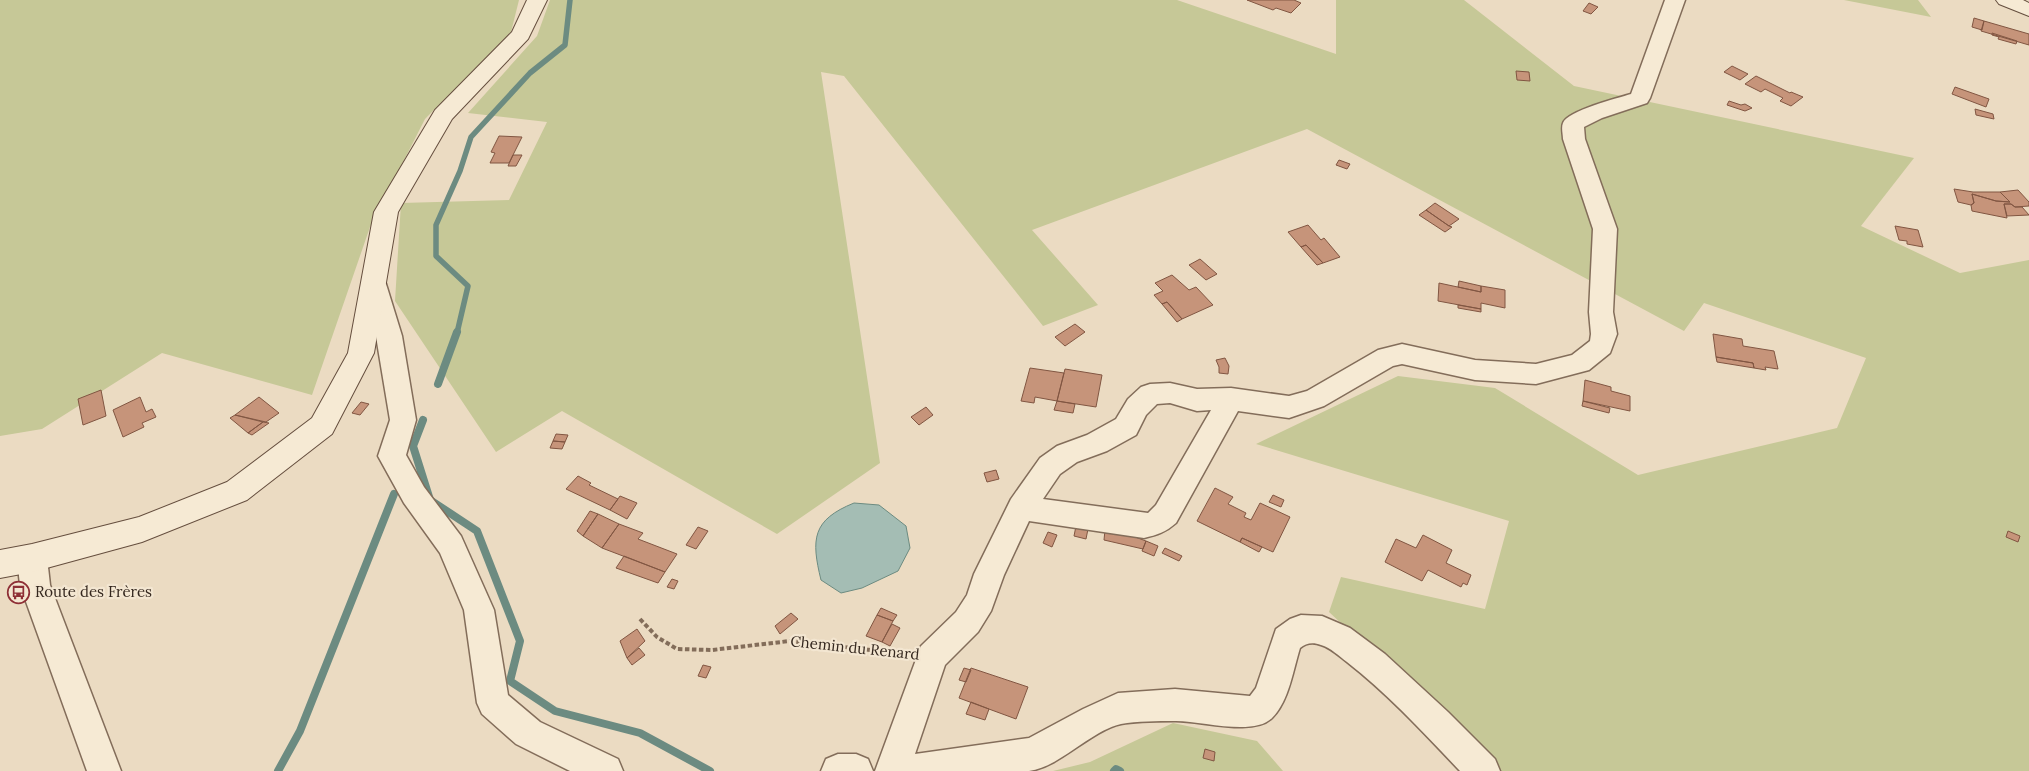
<svg xmlns="http://www.w3.org/2000/svg" width="2029" height="771" font-family="Lora,serif">
<style>
.green{fill:#c6c897}
.water{fill:#a4bdb4;stroke:#6c8b81}
.lines{fill:none;stroke-linecap:round;stroke-linejoin:round}
.stream-far1{stroke:#6c8b81;stroke-width:5.5}
.stream{stroke:#6c8b81;stroke-width:8}
.building{fill:#c6947a;stroke:#815642}
.street-casing{stroke:#836d5a;stroke-width:3}
.secondary-casing{stroke:#654e3e;stroke-width:2}
.path{stroke:#836d5a;stroke-width:4;stroke-dasharray:4.5 2.5;stroke-linecap:butt}
.street{fill:#f6ead4;fill-rule:evenodd}
.secondary{fill:#f6ead4;fill-rule:evenodd}
.labels{text-anchor:middle;stroke-width:4.5;stroke-linejoin:round;paint-order:stroke}
.poi-label{font-size:15px;fill:#34271e;stroke:#f3e6d1;text-anchor:start}
.street-label{font-size:15px;fill:#34271e;stroke:#f3e6d1}
</style>
<rect width="100%" height="100%" fill="#ebdbc2"/>
<path class="green" d="M0 0H519L511 32 425 119 370 227 312 395 162 353 42 429 0 436Z
M550 0H1177L1336 54V0H1464L1574 86 1914 158 1861 226 1960 273 2029 260V771H1500L1329 612 1341 577 1485 609 1509 521 1256 444 1398 376 1495 388 1638 475 1837 428 1866 358 1704 303 1684 331 1307 129 1032 230 1098 305 1043 326 844 76 821 72 880 463 777 534 562 411 496 452 395 301 401 203 509 200 547 122 468 113 537 36Z
M1844 0H1918L1931 17Z
M1173 723 1257 741 1283 771H1053L1090 762Z"/>
<path class="water" d="M854 503 879 505 906 526 910 548 898 571 862 588 841 593 821 580C811 539 812 520 854 503Z"/>
<g class="lines">
<path class="stream-far1" d="M457 333 468 286 436 256V225L460 171 471 137 530 73 565 45 570 0"/>
<path class="stream" d="M438 384 457 332
M423 420 413 446 430 500 477 531 520 641 510 681 555 711 640 733 710 771
M278 771 300 731 394 494
M1114 771 1116 769 1120 771"/>
</g>
<path class="building" d="M1247 0H1294L1301 3 1291 13 1276 8 1273 10Z
M1589 3 1598 7 1591 14 1583 11Z
M1974 18 1984 21 1982 30 1972 27Z
M1984 21 2029 34V45L1981 31Z
M1992 33 2017 41 2016 44 1998 39 1999 37 1992 35Z
M1732 66 1748 74 1740 80 1724 72Z
M1516 71 1529 72 1530 81 1517 80Z
M1756 76 1790 93 1791 92 1803 97 1791 106 1780 101 1783 98 1765 89 1761 92 1745 84Z
M1955 87 1989 99 1986 107 1952 94Z
M1729 101 1741 105 1745 104 1752 108 1745 111 1727 105Z
M1975 109 1993 114 1994 119 1976 115Z
M499 136 522 137 509 163H490L495 153 491 152Z
M513 155H522L516 166H508Z
M1339 160 1350 164 1347 169 1336 165Z
M1954 189 1973 192H2000L2010 202 1996 201 1972 194 1974 203 1971 205 1958 202Z
M2018 190 2029 202V206L2015 207 2011 204H2004L2007 218 1972 211 1971 205 1974 203 1972 194 1996 201 2010 202 2000 192Z
M1435 203 1459 219 1449 226 1426 210Z
M2004 204H2011L2015 207H2022L2029 215 2007 216Z
M1426 210 1449 226 1452 227 1445 232 1419 215Z
M1308 225 1321 240 1324 238 1340 257 1323 263 1306 245 1301 247 1288 232Z
M1895 226 1918 230 1923 247 1907 244V241L1899 240Z
M1306 245 1323 263 1317 265 1301 247Z
M1200 259 1217 274 1206 280 1189 265Z
M1172 275 1189 290 1196 287 1213 305 1182 319 1167 302 1162 304 1154 295 1163 291 1155 283Z
M1459 281 1481 286V292L1458 287Z
M1439 283 1481 292V286L1505 290V308L1481 303V309L1438 301Z
M1167 302 1182 319 1177 322 1162 304Z
M1458 305 1481 309V312L1458 308Z
M1075 324 1085 332 1065 346 1055 337Z
M1713 334 1742 339 1743 346 1774 351 1778 369 1765 367 1766 370 1754 368 1753 363 1716 357Z
M1716 357 1753 363 1754 368 1717 362Z
M1225 358 1229 366 1228 374 1219 373V367L1216 360Z
M1030 368 1064 373 1057 401 1035 397 1034 403 1021 401Z
M1065 369 1102 375 1096 407 1057 401Z
M1585 380 1611 387V391L1630 396V411L1583 401Z
M101 390 106 416 83 425 78 399Z
M140 397 146 412 152 409 156 417 142 423 144 427 123 437 113 410Z
M259 397 279 413 266 422 235 415Z
M1057 401 1075 404 1073 413 1054 410Z
M1583 401 1610 408 1609 413 1582 406Z
M361 402 369 404 360 415 352 413Z
M926 407 933 415 919 425 911 417Z
M235 415 263 422 248 433 230 418Z
M263 422 269 423 252 435 248 433Z
M556 434 568 435 565 442 553 441Z
M553 441 565 442 562 449 550 448Z
M996 470 999 479 987 482 984 473Z
M578 476 591 483 589 485 618 499 610 510 566 489Z
M1215 488 1233 497 1228 504 1246 513 1244 517 1251 520 1260 503 1290 517 1273 552 1242 538 1240 542 1197 521Z
M1273 495 1284 500 1281 507 1269 502Z
M620 496 637 503 627 519 610 510Z
M590 511 598 514 583 536 577 531Z
M598 514 619 524 602 548 583 536Z
M619 524 643 533 638 539 677 554 665 572 602 548Z
M1076 526 1088 529 1086 539 1074 536Z
M698 527 708 531 696 549 686 545Z
M1105 530 1127 534 1146 541 1143 549 1104 540Z
M2008 531 2020 536 2018 542 2006 537Z
M1048 532 1057 535 1052 547 1043 543Z
M1423 535 1452 550 1446 563 1471 575 1467 585 1463 583 1461 587 1428 570 1422 581 1385 562 1396 539 1416 548Z
M1242 538 1262 547 1259 552 1240 542Z
M1146 541 1158 546 1154 556 1142 551Z
M1165 548 1182 556 1179 561 1162 553Z
M624 556 647 565 665 572 658 583 616 568Z
M672 579 678 581 674 589 667 587Z
M881 608 897 615 893 621 877 615Z
M791 613 798 619 780 634 775 626Z
M877 615 893 621 882 642 866 636Z
M892 624 900 628 890 646 882 642Z
M637 629 645 641 627 658 620 641Z
M639 648 645 655 632 665 627 658Z
M703 665 711 667 706 678 698 676Z
M964 668 971 670 966 682 959 680Z
M971 668 1028 687 1016 719 959 698Z
M971 702 989 709 985 720 966 714Z
M1205 749 1215 752 1214 761 1203 758Z"/>
<g class="lines">
<defs>
<path id="street" d="M1665 0H1685L1650 98 1647 103 1602 118 1584 127 1585 139 1617 229 1613 312 1617 334 1610 353 1589 370 1536 384 1475 380 1402 364 1393 366 1324 406 1289 418 1238 411 1176 523C1166 532 1157 535 1144 538L1029 521 1004 575 991 611 978 632 945 665 915 754 1029 738 1083 709 1118 693 1175 689 1250 696 1256 688 1276 629 1290 619 1301 615 1322 616 1350 628 1385 654 1448 712 1495 759 1500 771H1460C1424 733 1388 694 1347 662 1339 656 1331 648 1321 645 1313 642 1306 643 1300 648 1293 670 1289 701 1272 718 1253 737 1199 720 1174 721 1158 721 1137 721 1121 724 1090 731 1060 767 1029 771H875L921 646 956 612 967 595 974 574 1011 499 1040 458 1057 446 1087 435 1116 419 1128 399 1141 387 1150 384 1170 383 1197 389 1231 388 1289 396 1307 391 1378 350 1402 344 1475 360 1536 364 1572 355 1590 341 1591 334 1589 312 1593 229 1563 139C1563 134 1561 128 1563 123 1567 111 1618 98 1631 94ZM1170 403 1197 411 1211 410 1156 505 1148 513 1043 499 1060 474 1077 462 1107 451 1136 435 1146 415 1157 404Z
M374 275 383 278 386 284 402 336 416 420 406 455 424 487 461 536 494 610 508 695 540 722 618 759 623 771H570L516 744 482 714 477 703 464 610 440 553 404 503 378 456 390 420 376 336 362 284 365 278Z
M32 545 42 549 47 558 50 585 121 771H87L20 585 17 558 22 549Z
M838 754H856L868 759 873 771H821L826 759Z"/>
<path id="secondary" d="M527 0H547L528 39 452 119 398 212 374 353 332 434 247 500 142 542 32 572 0 578V550L32 544 139 517 227 482 312 418 348 353 374 212 435 110 512 32Z
M1996 0H2023L2029 3V16L1999 4Z"/>
</defs>
<use href="#street" class="street-casing"/>
<use href="#secondary" class="secondary-casing"/>
<path class="path" d="M640 619 657 637 677 649 712 650 790 641 907 654"/>
<use href="#street" class="street"/>
<use href="#secondary" class="secondary"/>
</g>
<defs>
<symbol id="bus-ring" viewBox="-11 -11 22 22"><circle r="9.5" fill="#f3e6d1" stroke="#8e2f36" stroke-width="1.5"/><path d="M-5-6H5V4H4V6H2V4H-2V6H-4V4H-5ZM-3.5-4V0h7V-4ZM-3.5 1.2v1.5H-2V1.2ZM2 1.2v1.5H3.5V1.2Z" fill="#8e2f36"/></symbol>
</defs>
<g fill-rule="evenodd">
<use href="#bus-ring" x="6" y="580" width="25" height="25"/>
</g>
<g class="labels">
<g class="poi-label">
<text x="35" y="597">Route des Frères</text>
</g>
<g class="street-label">
<text transform="translate(855 648) rotate(6)" y="5">Chemin du Renard</text>
</g>
</g>
</svg>
